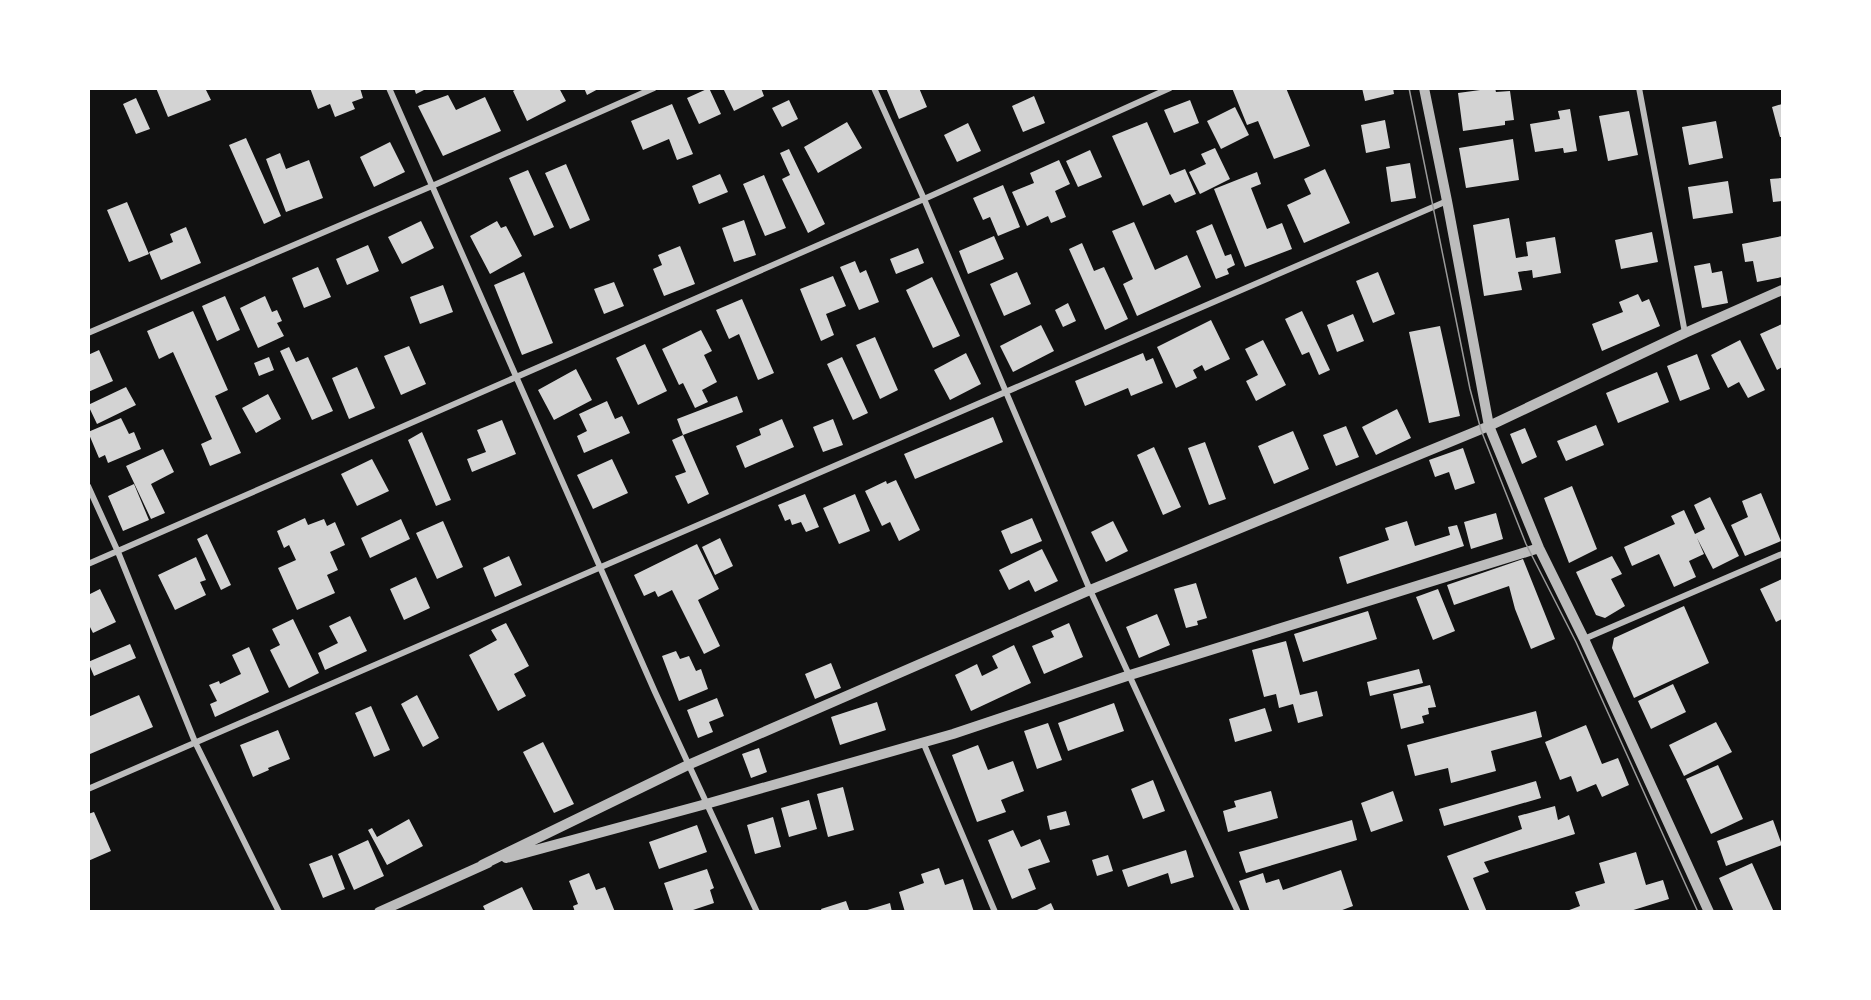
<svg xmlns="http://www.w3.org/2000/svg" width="1871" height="1000" font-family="'Archivo Narrow',sans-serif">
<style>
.building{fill:#d3d3d3}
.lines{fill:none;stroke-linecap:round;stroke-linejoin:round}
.minor{stroke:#bcbcbc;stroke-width:6}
.tertiary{stroke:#bcbcbc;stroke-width:10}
.tram{stroke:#9a9a9a;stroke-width:1.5}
</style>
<rect width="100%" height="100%" fill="#111"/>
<path class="building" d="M156 88H205L211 100 168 117Z
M310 88H360L363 98 352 102 355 109 335 117 330 104 318 109Z
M414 88H428L416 94Z
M518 88H559L566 101 527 121 513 91Z
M584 88H600L587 95Z
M709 88 721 114 699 124 687 98Z
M723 88H761L764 96 734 111Z
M886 88H919L927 107 899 119Z
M1232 88H1286L1310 146 1274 159 1258 121 1247 125Z
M1362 88H1393L1394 94 1365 101Z
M1495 88 1496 92 1510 91 1514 120 1505 121V125L1463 131 1458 93Z
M448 95 456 110 485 97 501 131 443 156 418 106Z
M1034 96 1045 123 1023 132 1012 106Z
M136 98 150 129 136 134 123 104Z
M789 100 798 119 782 127 772 108Z
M1190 100 1199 123 1174 133 1164 110Z
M672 104 693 154 677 160 669 139 643 150 631 121Z
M1782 104V137H1780L1772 107Z
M1235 107 1249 135 1221 149 1207 121Z
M1570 109 1577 151 1564 153 1563 148 1535 152 1530 124 1560 119 1558 111Z
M1629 111 1638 155 1608 161 1599 116Z
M1385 120 1390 148 1366 153 1361 125Z
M1716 121 1723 158 1689 165 1682 127Z
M847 122 862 148 818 173 804 147Z
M1147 122 1170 175 1185 169 1196 194 1175 203 1170 194 1143 206 1112 136Z
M968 123 981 151 957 162 944 135Z
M246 138 281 216 264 224 229 145Z
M1513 139 1519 180 1466 188 1459 148Z
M390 142 405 172 374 187 360 157Z
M1215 148 1230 179 1200 194 1189 172 1206 164 1201 154Z
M789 149 825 224 808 233 782 179 790 175 780 153Z
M1090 150 1102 177 1078 187 1066 161Z
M280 153 286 169 309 160 323 198 286 212 266 159Z
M1059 160 1070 184 1055 191 1066 217 1051 223 1048 216 1027 226 1012 192 1034 183 1030 173Z
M1410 163 1416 198 1391 202 1386 167Z
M566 164 590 220 570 229 545 173Z
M1325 169 1350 223 1304 243 1287 205 1311 194 1304 179Z
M528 170 554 227 534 236 509 178Z
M1257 172 1261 184 1251 188 1267 229 1282 223 1292 249 1245 267 1214 189Z
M720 174 728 192 699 204 692 186Z
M764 175 786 228 765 236 743 184Z
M1782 178V201L1773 202 1770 179Z
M1728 181 1733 213 1693 219 1688 187Z
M1003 185 1020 227 998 236 990 217 983 220 973 198Z
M127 202 149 254 129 262 107 210Z
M1509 218 1516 258 1528 256 1526 242 1555 237 1561 273 1533 278 1532 270 1518 272 1522 290 1484 296 1473 225Z
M744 220 756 255 734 262 722 228Z
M421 221 434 248 402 264 388 237Z
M497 221 501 228 506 226 522 256 490 274 470 236Z
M1134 222 1155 270 1187 255 1201 287 1137 316 1123 284 1133 279 1112 231Z
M1212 224 1225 256 1231 254 1235 265 1227 269 1229 274 1216 279 1196 231Z
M186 227 201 263 161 280 149 252 173 242 170 234Z
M1652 232 1658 262 1621 269 1615 240Z
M994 236 1004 259 968 274 959 251Z
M1782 236V277L1757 282 1753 261 1745 262 1742 244Z
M1082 243 1094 271 1104 267 1128 319 1105 330 1069 249Z
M368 245 379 271 347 285 336 259Z
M680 246 695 284 664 296 653 269 662 265 658 255Z
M918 248 924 263 896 274 890 259Z
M855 261 860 273 866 270 879 302 859 310 840 267Z
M1710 263 1712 273 1722 271 1728 303 1702 308 1694 266Z
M318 267 331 297 304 308 292 278Z
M524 272 553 343 522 355 494 285Z
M1017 272 1031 304 1004 316 990 284Z
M1378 272 1395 314 1373 323 1356 281Z
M833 276 846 306 826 314 834 335 821 341 800 289Z
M932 277 960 336 933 348 906 290Z
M614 282 624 306 604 314 594 289Z
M443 285 453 312 420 324 410 297Z
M1638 294 1642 302 1649 299 1660 326 1602 351 1592 324 1623 312 1619 302Z
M225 296 240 330 217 341 202 306Z
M265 296 272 312 277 310 282 321 277 323 284 336 258 348 240 308Z
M742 299 774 373 758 380 739 334 729 339 716 310Z
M1068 303 1076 321 1063 327 1055 310Z
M193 311 228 390 215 396 241 453 210 466 201 444 212 439 173 352 159 359 147 331Z
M1302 311 1330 370 1319 375 1309 352 1302 355 1285 319Z
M1353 314 1364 341 1337 352 1327 325Z
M1211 320 1230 359 1205 371 1202 365 1193 370 1197 378 1176 388 1157 347Z
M1782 324V367L1777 370 1760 334Z
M1041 325 1054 351 1013 372 1000 346Z
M1440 326 1460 416 1429 423 1409 332Z
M701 330 712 351 704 355 717 382 702 390 708 402 695 408 683 383 679 385 662 349Z
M875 337 898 390 880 399 856 345Z
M1263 340 1286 385 1256 401 1246 381 1258 375 1245 349Z
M1740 340 1765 390 1748 398 1739 382 1728 388 1711 355Z
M645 344 667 391 638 405 616 358Z
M409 346 426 384 401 395 384 356Z
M289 347 296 362 308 357 333 411 312 420 280 351Z
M99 350 113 381 88 392V355Z
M966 353 981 384 950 400 934 370Z
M1143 353 1146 361 1153 358 1163 383 1131 396 1128 388 1085 406 1075 381Z
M1697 354 1710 389 1680 401 1667 366Z
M269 357 274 370 259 376 254 363Z
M842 357 868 413 853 420 827 364Z
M357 367 375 408 349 419 332 378Z
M576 369 592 400 554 420 538 390Z
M1657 372 1669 402 1618 423 1606 393Z
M126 387 136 405 97 424 88 405Z
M268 394 281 419 256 433 242 408Z
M737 396 743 412 683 435 677 419Z
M607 401 615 419 622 416 630 433 584 453 577 436 587 431 579 414Z
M1397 409 1411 438 1376 455 1362 427Z
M993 417 1003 442 915 479 904 454Z
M121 418 129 434 134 432 141 449 108 463 105 455 99 458 88 432Z
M782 419 794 447 745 468 736 446 761 435 759 429Z
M833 419 843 445 823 452 813 427Z
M502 420 516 454 472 472 467 459 486 452 477 430Z
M1596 425 1604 445 1566 461 1557 441Z
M1346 426 1359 457 1336 466 1323 435Z
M1525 428 1537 457 1522 464 1510 434Z
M1293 431 1309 469 1274 484 1258 446Z
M422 432 451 500 436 506 408 440Z
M683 435 709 494 688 504 675 476 686 472 672 440Z
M1205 442 1226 499 1209 505 1188 448Z
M1154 447 1181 507 1163 515 1137 455Z
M1463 448 1475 483 1455 490 1449 472 1435 477 1429 460Z
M163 449 174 472 151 484 165 513 151 519 126 466Z
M372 459 389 491 357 506 341 474Z
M612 459 628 493 593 509 577 475Z
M896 480 920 530 899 541 890 522 882 526 865 491 886 481 887 484Z
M134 484 149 520 123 531 108 496Z
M1572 486 1597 549 1569 563 1544 498Z
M1761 493 1781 541 1745 556 1731 525 1748 517 1742 501Z
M805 494 819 527 806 532 801 522 792 525 790 519 785 521 778 505Z
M855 494 870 531 839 544 823 508Z
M1710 497 1739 556 1713 569 1697 538 1704 554 1689 561 1696 577 1674 587 1659 554 1632 566 1624 547 1675 524 1671 516 1684 510 1695 534 1705 529 1694 505Z
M1496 513 1503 539 1471 549 1464 522Z
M305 518 308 525 324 519 327 526 335 522 345 545 330 552 338 570 327 575 335 593 297 610 278 568 296 560 289 545 284 548 277 531Z
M1032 518 1042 541 1011 554 1001 531Z
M401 519 410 539 370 558 361 538Z
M443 521 463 567 437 579 416 533Z
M1113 521 1128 551 1106 562 1091 532Z
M1407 521 1415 546 1450 535 1448 527 1457 525 1464 546 1347 584 1339 557 1389 540 1385 528Z
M207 534 231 585 221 590 197 539Z
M720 538 733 566 715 575 702 547Z
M697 544 719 589 698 600 720 646 704 654 672 590 658 597 655 591 644 596 634 575Z
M1042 549 1058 581 1035 592 1029 580 1009 590 999 570Z
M509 556 522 585 495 597 483 568Z
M1612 556 1622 574 1611 579 1625 606 1605 618 1596 615 1576 572Z
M196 557 206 580 200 582 206 595 175 610 158 575Z
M1523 559 1555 639 1531 649 1515 609 1509 586 1454 605 1447 585Z
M416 577 430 608 404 620 390 589Z
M1782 579V619L1776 622 1760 589Z
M1196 583 1207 618 1197 621 1198 625 1186 628 1174 589Z
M100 589 116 622 93 633 88 623V595Z
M1438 589 1455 631 1433 640 1416 597Z
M1684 606 1709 663 1634 698 1612 648 1614 638Z
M1368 611 1377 639 1303 662 1294 634Z
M1157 614 1170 645 1139 658 1126 627Z
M350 616 367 651 325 670 318 653 338 643 329 626Z
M293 619 319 673 289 688 270 650 280 645 272 629Z
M506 623 529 666 514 674 526 696 498 711 469 655 497 640 491 630Z
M1069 623 1083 657 1044 674 1032 646 1054 637 1051 631Z
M1286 641 1300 695 1317 691 1323 716 1298 723 1293 704 1279 708 1276 694 1264 697 1252 650Z
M130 644 136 658 94 676 88 662Z
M1014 645 1031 683 971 711 955 675 977 664 982 676 998 668 992 656Z
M249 647 269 692 215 717 210 704 217 701 209 685 219 681 220 684 241 674 232 655Z
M676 651 680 659 689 656 696 671 701 669 708 689 679 701 662 656Z
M831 663 841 688 815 699 805 674Z
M1419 669 1423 683 1370 696 1367 682Z
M1673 684 1686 712 1651 729 1638 701Z
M1430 685 1436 707 1428 708 1429 714 1422 716 1424 723 1401 729 1393 694Z
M139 695 153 727 90 754 88 717Z
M417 695 439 738 423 747 401 704Z
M717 698 724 716 709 722 713 732 698 738 687 710Z
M877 702 886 730 840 745 831 717Z
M1114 703 1124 731 1068 751 1058 723Z
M371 706 390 750 374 757 355 713Z
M1265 708 1272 731 1235 742 1229 719Z
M1536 711 1542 737 1491 751 1496 771 1451 783 1448 768 1415 776 1407 745Z
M1716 722 1732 752 1684 776 1669 745Z
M1048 723 1062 760 1037 769 1024 731Z
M1586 725 1602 764 1618 758 1629 785 1602 797 1596 784 1577 792 1571 776 1560 780 1545 742Z
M278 730 290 759 268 768 269 770 253 777 240 745Z
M543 742 574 804 554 813 523 752Z
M978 745 988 770 1013 761 1024 791 1001 800 1006 812 977 822 952 755Z
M759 748 767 772 751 778 742 754Z
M1718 765 1743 819 1711 834 1686 779Z
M1153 780 1165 811 1143 819 1131 789Z
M1536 781 1541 798 1444 826 1439 809Z
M843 787 854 830 828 837 817 794Z
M1271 791 1278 818 1228 832 1223 811 1236 807 1234 801Z
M1393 791 1403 821 1371 832 1361 803Z
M809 800 817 829 789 837 781 808Z
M1555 806 1558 820 1569 815 1575 834 1484 862 1489 872 1473 878 1487 912H1470L1447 856 1522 829 1518 816Z
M1066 811 1070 825 1050 830 1047 816Z
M94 812 111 851 88 861V814Z
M773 817 781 847 755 854 747 825Z
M409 819 423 846 387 865 368 830 372 828 377 837Z
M1352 820 1357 840 1246 873 1239 852Z
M1773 820 1782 845 1726 866 1717 841Z
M697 825 707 852 659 869 649 842Z
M1013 830 1021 847 1040 839 1050 862 1028 869 1036 889 1012 899 988 840Z
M368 840 384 876 354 890 338 854Z
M1186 850 1194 877 1171 884 1168 873 1128 887 1122 870Z
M1636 852 1646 885 1663 880 1669 899 1627 912H1564L1580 906 1575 892 1605 883 1599 863Z
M332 855 345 889 323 898 309 864Z
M1108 855 1113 871 1097 876 1092 860Z
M1752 863 1774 912H1734L1719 878Z
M939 868 945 885 963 879 974 912H905L899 892 924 883 921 874Z
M707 869 714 888 710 890 714 903 687 912H674L664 883Z
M1341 870 1353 906 1337 912H1250L1239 881 1263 873 1266 883 1279 879 1283 890Z
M589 873 596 890 605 887 615 912H575L573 906 578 904 569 881Z
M522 887 534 912H486L483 906Z
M846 901 850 912H822L821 909Z
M890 903 892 912H864V911Z
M1051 903 1055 912H1033Z"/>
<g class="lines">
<path class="minor" d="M389 88 655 692 757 912
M874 88 924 199 1090 590 1238 912
M1639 88 1685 333
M88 333 432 186 654 88
M88 486 118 552 195 742 279 912
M88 564 924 199 1170 88
M1584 639 1782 554
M923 742 995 912
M88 789 1447 201"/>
<path class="tertiary" d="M1424 88 1447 201 1489 426 1539 548 1584 639 1709 912
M506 858 706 804 953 734 1130 675 1539 548
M482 865 688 765 1090 590 1489 426 1685 333 1782 290
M379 912 488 863"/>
<path class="tram" d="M1409 88 1470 389 1481 430 1526 544 1576 642 1698 912"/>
</g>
<rect width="1871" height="1000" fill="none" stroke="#ffffff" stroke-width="180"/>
</svg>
